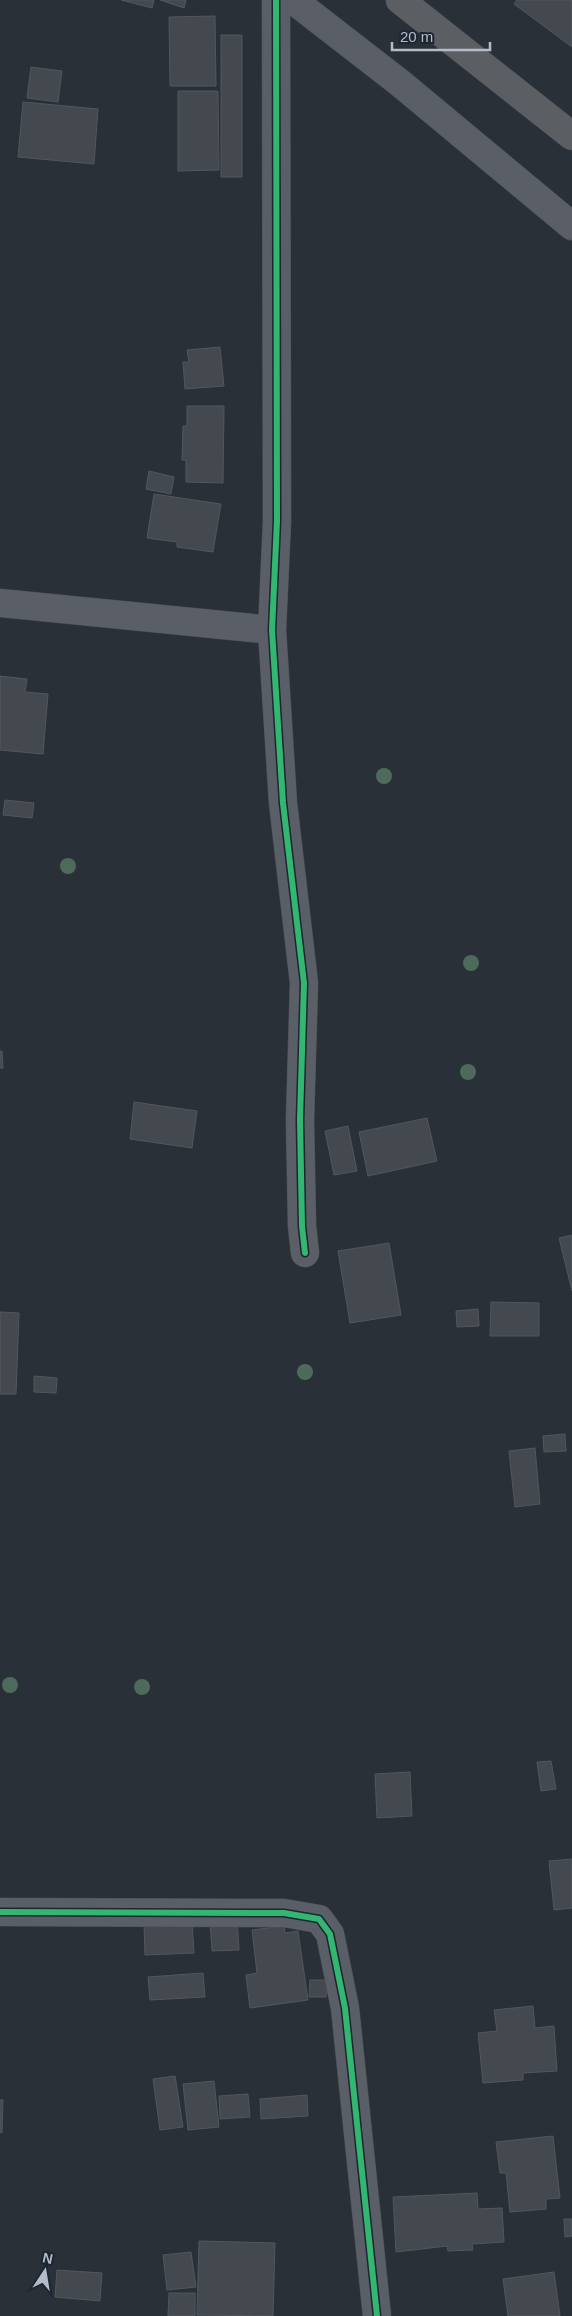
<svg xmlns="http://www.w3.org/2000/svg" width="572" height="2316" font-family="Arial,sans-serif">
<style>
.building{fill:#444950;stroke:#52575f}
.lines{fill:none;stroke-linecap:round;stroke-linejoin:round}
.minor-casing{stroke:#484c53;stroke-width:29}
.trunk-casing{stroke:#474c53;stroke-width:29}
.minor{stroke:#5a5e66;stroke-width:28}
.trunk{stroke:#5b5f64;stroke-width:28}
.cycleway-casing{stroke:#1d2633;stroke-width:9}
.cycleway{stroke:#33b770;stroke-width:6}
.tree{fill:#4e6a5a}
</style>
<rect width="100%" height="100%" fill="#2a3038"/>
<path class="building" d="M121 0H154L152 8Z
M160 0H186L184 8Z
M517 0H572V47L514 4Z
M215 16 216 86H170L169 17Z
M221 35H242V177H221Z
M31 67 62 71 58 102 27 98Z
M178 91H218L219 170 178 171Z
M23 102 98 109 94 164 18 157Z
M220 347 224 386 185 389 183 362H189L187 350Z
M187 406H224L223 483 186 482V460H182L183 426H187Z
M149 471 174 477 171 494 146 489Z
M154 494 221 504 213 552 177 547V542L147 538Z
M0 676 27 679 25 692 48 694 43 754 0 750Z
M5 800 34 803 32 818 3 815Z
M0 1051H2L3 1068H0Z
M134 1102 197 1111 192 1148 130 1139Z
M427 1118 437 1161 368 1176 359 1132Z
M348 1126 357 1171 334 1175 325 1131Z
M572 1235V1291L559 1238Z
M389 1243 401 1315 350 1323 338 1251Z
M491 1302 539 1303V1336H490Z
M478 1309 479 1326 457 1327 456 1311Z
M0 1312 19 1313 16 1394H0Z
M34 1376 57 1378 56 1393 34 1392Z
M565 1434 566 1451 544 1452 543 1436Z
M535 1448 540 1504 515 1507 509 1451Z
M551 1761 556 1789 541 1791 537 1762Z
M410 1772 412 1816 377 1818 375 1774Z
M572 1859V1908L554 1910 549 1861Z
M237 1919 239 1950 212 1951 210 1921Z
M192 1922 194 1953 145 1955 144 1924Z
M284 1926 285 1933 298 1931 308 2000 250 2008 246 1975 257 1973 252 1930Z
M203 1973 205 1997 150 2000 148 1977Z
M310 1980H327L326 1997H309Z
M533 2006 535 2028 554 2026 557 2071 523 2073V2080L483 2083 478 2033 497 2031 494 2010Z
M175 2076 183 2127 160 2130 153 2079Z
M214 2081 219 2127 188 2130 183 2084Z
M248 2094 250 2117 220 2119 219 2096Z
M307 2095 308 2116 261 2119 260 2099Z
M0 2100H3L2 2133 0 2132Z
M553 2136 560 2198 546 2199V2209L510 2212 506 2173H500L496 2142Z
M477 2193 478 2209 502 2208 504 2242 472 2244 473 2250 448 2251 447 2246 396 2252 393 2197Z
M564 2219H572V2236L565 2237Z
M199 2241 275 2243 273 2316 197 2315Z
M191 2252 196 2287 167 2290 163 2255Z
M57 2270 102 2273 100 2301 55 2297Z
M554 2272 560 2316H508L503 2279Z
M169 2293H195V2316H168Z"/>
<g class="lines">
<defs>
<path id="minor" d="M276 0 277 521 272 630 283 803 304 983 300 1120 302 1226 305 1253
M293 0 400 83 572 226
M0 603 272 630
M0 1912 284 1913 319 1919 330 1934 345 2008 377 2316"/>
<path id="trunk" d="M400 0 572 136"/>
</defs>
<use href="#minor" class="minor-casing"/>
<use href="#trunk" class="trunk-casing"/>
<use href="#minor" class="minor"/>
<use href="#trunk" class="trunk"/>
<defs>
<path id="cycleway" d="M276 0 277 521 272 630 283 803 304 983 300 1120 302 1226 305 1253
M0 1912 284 1913 319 1919 330 1934 345 2008 377 2316"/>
</defs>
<use href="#cycleway" class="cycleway-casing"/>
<use href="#cycleway" class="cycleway"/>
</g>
<g class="tree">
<circle cx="384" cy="776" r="8"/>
<circle cx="68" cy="866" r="8"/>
<circle cx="471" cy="963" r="8"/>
<circle cx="468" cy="1072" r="8"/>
<circle cx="305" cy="1372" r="8"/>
<circle cx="10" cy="1685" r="8"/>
<circle cx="142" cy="1687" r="8"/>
</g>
<g transform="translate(45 2271) rotate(12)" stroke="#1d2633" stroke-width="4" paint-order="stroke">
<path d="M0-4L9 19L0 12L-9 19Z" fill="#b4bcc9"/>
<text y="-8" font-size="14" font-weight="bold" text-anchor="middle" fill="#b4bcc9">N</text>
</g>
<path d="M392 42v8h98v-8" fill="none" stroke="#b4bcc9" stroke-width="2.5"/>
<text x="400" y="42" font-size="15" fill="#b4bcc9" stroke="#1d2633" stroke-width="4" paint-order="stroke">20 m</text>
</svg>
